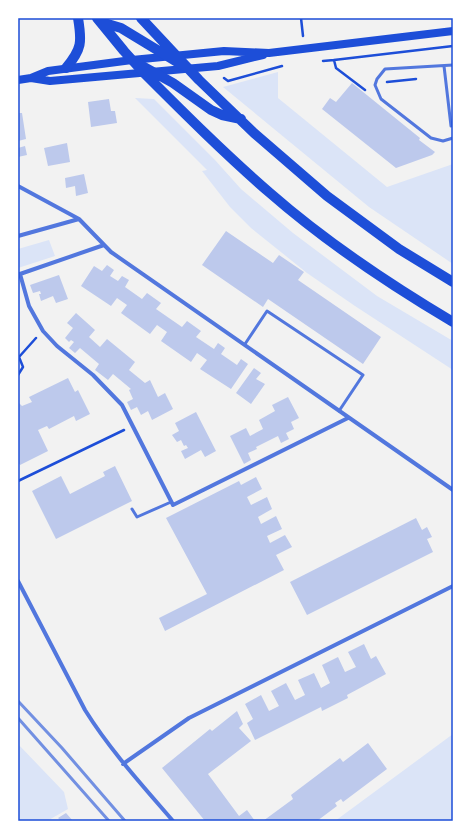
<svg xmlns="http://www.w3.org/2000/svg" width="471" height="839" font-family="Signika,sans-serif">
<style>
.green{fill:#dbe4f7}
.building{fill:#bdc9ec}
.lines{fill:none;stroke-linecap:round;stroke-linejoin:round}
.path{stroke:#1d4ed8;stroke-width:2.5}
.service{stroke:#5277de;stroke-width:3}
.minor{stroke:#5277de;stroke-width:4}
.secondary{stroke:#1d4ed8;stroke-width:8}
.primary{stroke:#1d4ed8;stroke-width:10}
.rail{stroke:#7290e2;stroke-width:3}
.neatline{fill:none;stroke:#1d4ed8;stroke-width:1.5}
</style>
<rect width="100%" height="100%" fill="#f2f2f2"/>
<path class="green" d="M278 72V98L387 187 453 164V264L369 207 223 87Z
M135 98 154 99 215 160 241 189 293 233 377 296 453 341V370L355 306 307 273 251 228 230 207 202 171 207 170Z
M49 240 55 256 18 268V249Z
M453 734V821H335Z
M18 744 64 792 68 809 47 821H18Z"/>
<path class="building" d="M352 83 420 138 419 140 435 152 432 155 396 168 322 109 330 98 336 102Z
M109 99 111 111H115L117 123 91 127 88 102Z
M18 113H22L26 139 18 141Z
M67 143 70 162 48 166 44 148Z
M25 146 27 155 18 157V148Z
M84 174 88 193 76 196 75 186 66 188 65 178Z
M226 231 273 263 279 255 304 272 298 280 381 337 363 364 268 299 263 307 202 265Z
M107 265 114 270 110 276 118 281 122 276 129 280 125 287 142 299 147 293 161 303 156 309 182 327 187 321 201 331 196 337 214 349 218 343 225 348 221 354 237 365 241 359 248 364 231 389 200 369 207 360 197 353 191 362 161 341 167 332 157 325 150 334 121 313 127 305 117 298 111 306 81 286 94 266 102 271Z
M59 275 68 299 56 303 53 296 41 301 39 294H41L40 291 33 293 30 285Z
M76 313 95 330 89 337 100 347 107 339 135 362 129 370 145 383 150 380 158 397 165 393 173 409 152 420 148 411 141 415 137 407 131 410 127 402 133 399 129 390 131 389 113 374 108 380 95 370 99 364 80 348 75 353 69 348 74 342 71 340 69 342 65 338 73 328 67 323Z
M254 368 261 373 256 379 265 384 251 404 236 393Z
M68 378 75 392 78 390 90 414 76 421 74 416 49 429 47 426 38 430 48 451 20 465 18 462V402L22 406 32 402 29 397Z
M288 397 299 418 291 422 294 429 286 433 289 439 281 443 278 436 256 447 257 449 248 453 251 460 244 464 230 436 246 428 250 436 263 429 259 420 275 411 272 405Z
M196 412 216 451 205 457 201 450 185 459 181 451 188 448 186 445 184 446 181 440 177 442 172 435 179 431 175 423Z
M115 466 132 501 56 539 32 491 61 476 70 494 105 476 103 472Z
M256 477 262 489 247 497 251 505 267 497 272 509 258 517 261 524 276 516 282 529 267 536 270 543 285 535 292 547 276 555 284 570 165 631 159 618 207 594 166 518 239 481 241 485Z
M416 518 422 530 427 527 432 537 427 539 433 552 307 615 290 582Z
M364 644 371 659 376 656 386 674 347 695 348 698 322 711 321 707 255 740 247 723 253 719 245 704 261 695 269 711 279 706 271 691 286 683 295 700 305 695 298 680 314 673 321 688 330 683 322 665 338 657 345 672 356 667 348 652Z
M237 711 243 724 239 728 251 741 208 774 239 816 247 810 255 821H205L162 768 210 729 212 731Z
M368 743 387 769 343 802 341 799 335 803 337 806 317 821H263L293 799 291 795 340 758 343 762Z
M66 813 73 821H61L58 818Z"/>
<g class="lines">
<path class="path" d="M301 18 303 36
M323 61 334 60
M224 78 228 81 282 66
M387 82 416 79
M365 90 336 68 334 60 453 46
M19 357 36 338
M18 375 23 367 19 357
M18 481 124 430"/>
<path class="service" d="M453 65 385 69 377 79 375 85 381 99 431 138 443 141 453 138
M444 66 451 126 453 125
M245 344 267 311 363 375 339 411
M132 509 137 517 171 502"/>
<path class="minor" d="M18 186 79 219 111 252 453 490
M18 236 79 219
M104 245 20 274 29 306 43 331 57 346 93 375 122 405 173 505 348 418
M18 581 85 710C110 750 142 785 173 821
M123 764 189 718 453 586"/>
<path class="secondary" d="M31 78 48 71 132 60 224 51 269 53 453 31
M18 80 31 78 50 81 218 66 263 55"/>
<path class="primary" d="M97 18 124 51 143 72C184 113 226 155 270 193 326 242 389 284 453 322
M141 18 199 80 254 133 327 196 399 249 453 282
M101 22 121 28 182 65
M137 63 173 83 211 110 222 115 241 119
M66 68C82 49 82 42 78 18"/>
<path class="rail" d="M18 701 62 748 125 821
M18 718 109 821"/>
</g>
<rect width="471" height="839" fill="none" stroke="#ffffff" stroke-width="38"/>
<rect x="19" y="19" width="433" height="801" class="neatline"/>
</svg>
